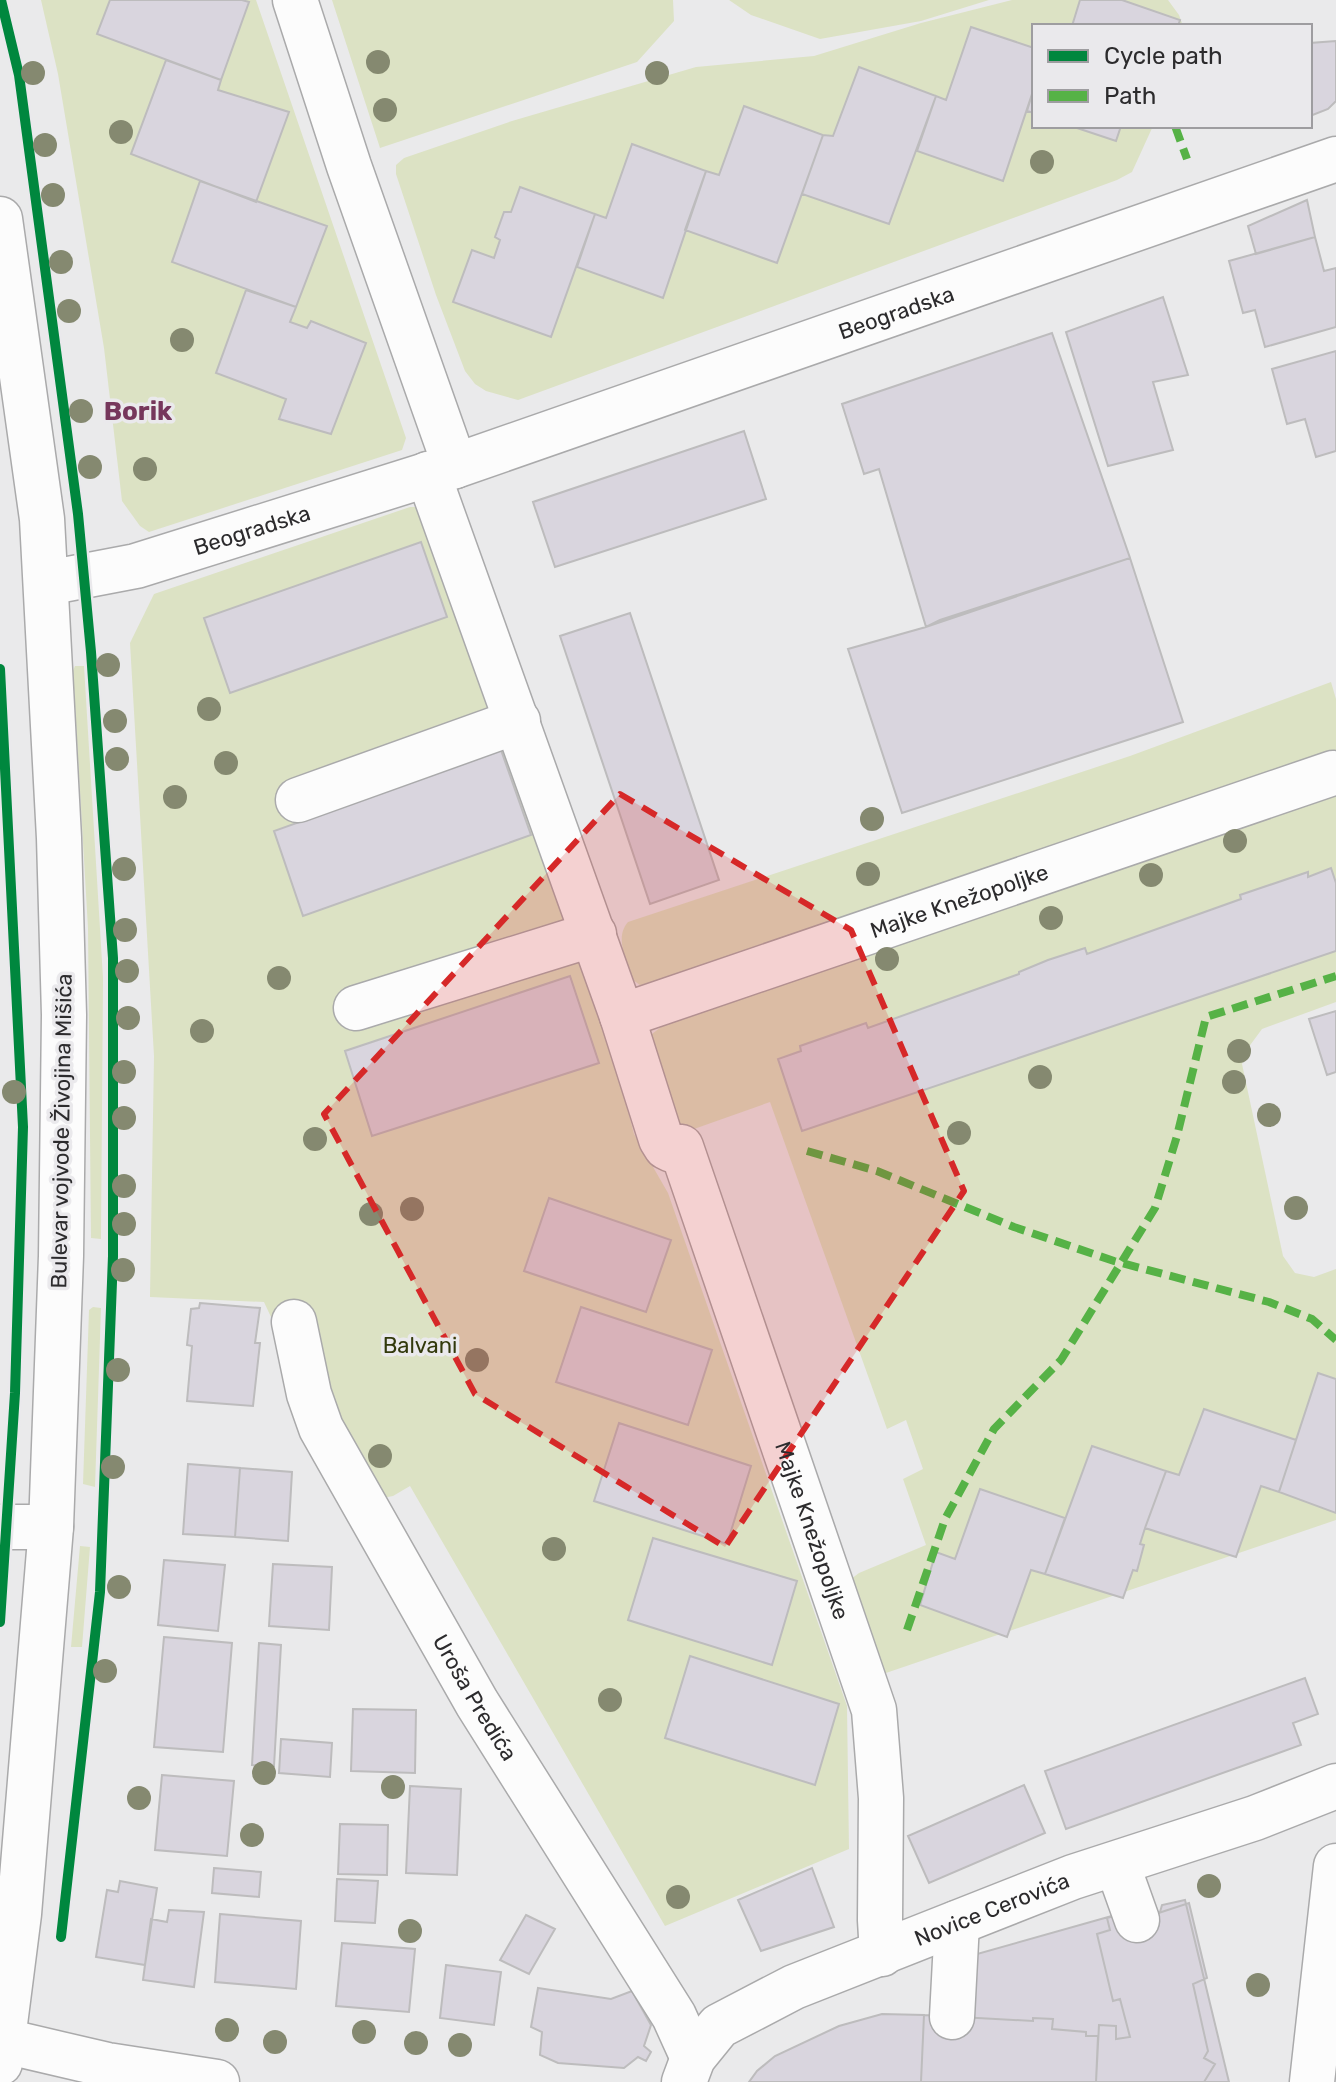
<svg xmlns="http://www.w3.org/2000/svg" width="1336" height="2082" font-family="Rubik,sans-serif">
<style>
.green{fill:#dce2c4}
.building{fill:#d9d5de;stroke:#bdbcbd;stroke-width:2}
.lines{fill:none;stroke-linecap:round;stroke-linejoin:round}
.minor-casing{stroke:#aaaaab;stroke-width:47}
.minor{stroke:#fcfcfc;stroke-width:44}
.quiet{stroke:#56b246;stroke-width:8;stroke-dasharray:16 8;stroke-linecap:butt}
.cycleway-casing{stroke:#eae9ec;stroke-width:15}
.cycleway{stroke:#00873e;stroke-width:10}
.tree{fill:#858970}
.marked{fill:#d62828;fill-opacity:0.2;stroke:#d62828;stroke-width:6;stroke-dasharray:16 10;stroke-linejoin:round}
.labels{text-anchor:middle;stroke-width:7;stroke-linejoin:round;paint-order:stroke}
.street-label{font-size:22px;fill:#2c2b2d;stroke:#eae9ec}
.park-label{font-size:22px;fill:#32390c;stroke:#eae9ec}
.quarter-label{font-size:26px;font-weight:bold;fill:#76375c;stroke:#eae9ec}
</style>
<rect width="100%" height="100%" fill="#eaeaeb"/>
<path class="green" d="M41 0H256L406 438 402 450 149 532 140 526 122 501 104 348 58 74Z
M332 0H673L674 21 637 62 380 148Z
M729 0H989L921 21 820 39 751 15Z
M1012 0H1168L1179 15 1183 26H1034V126H1153L1132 172 1117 180 518 400 486 391 475 384 465 371 436 295 396 174V165L404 158 512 121 696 67 814 56 921 23Z
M410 507H417L614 1057 634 1134 668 1193 847 1706 849 1849 665 1926 410 1486 393 1496 382 1498 332 1410 306 1312 271 1317 264 1302 150 1297 154 1056 130 643 154 594Z
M75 666H84L103 978 101 1239 91 1238 88 928 73 671Z
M1331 682 1336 699V1002L1262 1029 1248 1048 1242 1064 1283 1256 1295 1273 1314 1277 1336 1269V1520L883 1674 851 1579 859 1573 926 1545 903 1479 923 1469 906 1420 887 1429 770 1102 694 1129 677 1124 647 1041 652 1034 665 1024 644 988 633 980C627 961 614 938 628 922L1130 756Z
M93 1307 101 1308 95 1487 83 1484 89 1310Z
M80 1546 90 1547 82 1647H71Z"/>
<path class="building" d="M110 0H242L249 2 221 80 97 34Z
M1080 0H1122L1180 20 1178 26H1072Z
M971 27 1034 48V88L1003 181 917 151 936 96 946 100Z
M1336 41V101L1328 109 1310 116V43Z
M166 60 221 80 218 90 289 112 256 202 131 154Z
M859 67 936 96 889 224 802 194 823 135 833 136Z
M1034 88V113L1027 111Z
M744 106 823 135 777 263 685 230 706 171 719 175Z
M1071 126H1121L1116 141Z
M632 144 706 171 663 298 577 267 595 214 606 218Z
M200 181 327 226 296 307 172 262Z
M520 187 595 214 551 337 453 302 472 250 494 258 500 240 495 237 504 212H511Z
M1307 200 1315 237 1256 254 1248 226Z
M1315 237 1324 271 1336 268V327L1265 347 1255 310 1243 313 1229 261Z
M246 290 296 307 290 322 307 328 311 321 366 343 331 434 279 419 286 399 216 373Z
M1163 297 1188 375 1153 382 1173 450 1108 466 1066 332Z
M1052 333 1130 558 926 627 879 469 864 474 842 404Z
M1336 351V451L1316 457 1305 419 1287 424 1272 369Z
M744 431 766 499 555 567 533 502Z
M421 542 447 617 230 693 204 618Z
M1130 558 1183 722 902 813 848 649 926 627 940 620Z
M630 613 719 880 650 904 560 636Z
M501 750 531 835 303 916 274 831Z
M1331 868 1336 883V951L802 1131 778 1059 801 1051 800 1046 866 1023 868 1028 1019 974V972L1048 960 1085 948 1087 954 1241 899 1240 895 1308 872V877Z
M570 976 599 1063 372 1136 345 1051Z
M1336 1011V1072L1327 1075 1309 1019Z
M549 1198 671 1240 646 1312 524 1271Z
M200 1303 260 1308 255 1343H260L253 1406 187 1401 192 1346 187 1345 191 1309 199 1308Z
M581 1307 712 1350 688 1425 556 1382Z
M1318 1373 1336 1379V1513L1279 1492Z
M1204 1409 1296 1440 1279 1492 1261 1486 1236 1557 1145 1528 1166 1471 1179 1475Z
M619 1423 751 1466 727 1544 594 1501Z
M1092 1446 1166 1471 1145 1528 1140 1544 1144 1545 1137 1571 1133 1570 1123 1598 1045 1574Z
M188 1464 240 1468 235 1537 183 1534Z
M240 1468 292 1472 288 1541 235 1537Z
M980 1489 1065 1518 1045 1574 1031 1570 1007 1637 920 1605 936 1552 955 1559Z
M653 1538 797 1581 772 1665 628 1620Z
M164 1560 225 1565 218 1631 158 1625Z
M273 1564 332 1567 329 1630 269 1626Z
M164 1637 232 1643 223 1752 154 1747Z
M259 1643 281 1645 274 1766 252 1765Z
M690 1656 839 1704 815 1785 665 1738Z
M1305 1678 1318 1714 1293 1723 1301 1745 1066 1829 1045 1771Z
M353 1709 416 1710 415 1773 351 1771Z
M281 1739 332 1743 330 1777 279 1773Z
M162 1775 234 1781 227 1856 155 1850Z
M1024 1785 1045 1833 929 1883 908 1836Z
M410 1786 461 1789 457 1875 406 1873Z
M340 1824 388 1825 387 1875 338 1874Z
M214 1868 261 1872 259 1897 212 1893Z
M812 1868 834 1927 761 1951 738 1900Z
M337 1879 378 1881 375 1923 335 1921Z
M120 1881 157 1888 145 1965 96 1957 107 1890 118 1892Z
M1185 1900 1229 2082H921L924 2015 961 2017 977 1954 1126 1912 1131 1923 1160 1912 1162 1905Z
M1189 1903 1207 1978 1193 1984 1208 2051 1204 2058 1215 2064 1204 2082H1096L1099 2025 1116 2026V2039L1130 2037 1120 1999 1113 2001 1097 1934 1110 1930 1107 1918 1128 1912 1137 1920Z
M169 1910 204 1912 194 1987 143 1980 151 1919 167 1922Z
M220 1914 301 1921 296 1989 215 1982Z
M526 1915 555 1929 529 1974 500 1960Z
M342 1943 415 1949 409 2012 336 2006Z
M446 1965 501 1972 494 2025 440 2018Z
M538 1988 611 1999 632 1991 651 2025 644 2046 651 2052 646 2061 638 2057 624 2068 558 2063 540 2055 542 2032 531 2027Z
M882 2014 924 2015 921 2082H749L757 2071 775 2056 839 2026Z
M924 2015 1033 2021V2018L1053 2019 1052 2029 1086 2032V2036H1098L1096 2082H921Z"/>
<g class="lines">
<defs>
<g id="minor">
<path d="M295 0 349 166 455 466"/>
<path d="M0 219 42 519 59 838 64 1015 61 1256 51 1527 19 1914 0 2063"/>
<path id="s1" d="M428 474 622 1016 1333 773"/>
<path id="s2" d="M47 583 136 566 455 466 1336 159"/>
<path d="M298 800 518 721"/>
<path d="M356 1008 594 934"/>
<path id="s3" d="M622 1016 661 1139 666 1147 672 1150 681 1147 874 1710 881 1798 880 1920 882 1954"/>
<path id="s4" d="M294 1322 309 1394 321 1428 477 1703 674 2016 693 2058"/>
<path d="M0 1527H51"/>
<path d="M1117 1864 1137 1920"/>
<path d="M952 2017 957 1923"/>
<path d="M0 2040 107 2065 217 2082"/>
<path id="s5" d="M684 2082 693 2058 719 2026 794 1987 1073 1877 1255 1818 1336 1786"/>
<path d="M1312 2082 1336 1866"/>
</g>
</defs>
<use href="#minor" class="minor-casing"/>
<use href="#minor" class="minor"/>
<path class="quiet" d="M1175 126 1187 159
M807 1151 877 1171 1014 1227 1114 1261 1269 1302 1312 1319 1336 1340
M907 1630 945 1519 994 1429 1061 1360 1155 1208 1177 1136 1206 1017 1336 976"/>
<defs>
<path id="cycleway" d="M1 0 19 75 78 514 91 652 113 958V1256L100 1592 61 1937
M0 669 23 1127 15 1393 0 1622"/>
</defs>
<use href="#cycleway" class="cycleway-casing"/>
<use href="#cycleway" class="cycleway"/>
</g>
<g class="tree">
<circle cx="378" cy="62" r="12"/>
<circle cx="33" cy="73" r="12"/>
<circle cx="657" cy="73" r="12"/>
<circle cx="385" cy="110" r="12"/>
<circle cx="121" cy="132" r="12"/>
<circle cx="45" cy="145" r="12"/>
<circle cx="1042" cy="162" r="12"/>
<circle cx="53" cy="195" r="12"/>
<circle cx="61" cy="262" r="12"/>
<circle cx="69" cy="311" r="12"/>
<circle cx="182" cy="340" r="12"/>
<circle cx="81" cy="411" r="12"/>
<circle cx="90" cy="467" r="12"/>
<circle cx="145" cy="469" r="12"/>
<circle cx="108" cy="665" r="12"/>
<circle cx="209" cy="709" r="12"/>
<circle cx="115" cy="721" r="12"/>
<circle cx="117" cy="759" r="12"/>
<circle cx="226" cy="763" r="12"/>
<circle cx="175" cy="797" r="12"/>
<circle cx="872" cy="819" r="12"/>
<circle cx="1235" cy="841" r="12"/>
<circle cx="124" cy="869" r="12"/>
<circle cx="868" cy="874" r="12"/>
<circle cx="1151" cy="875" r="12"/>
<circle cx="1051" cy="918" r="12"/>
<circle cx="125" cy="930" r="12"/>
<circle cx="887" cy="959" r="12"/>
<circle cx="127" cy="971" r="12"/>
<circle cx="279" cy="978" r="12"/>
<circle cx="128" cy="1018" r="12"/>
<circle cx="202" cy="1031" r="12"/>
<circle cx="1239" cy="1051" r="12"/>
<circle cx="124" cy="1072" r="12"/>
<circle cx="1040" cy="1077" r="12"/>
<circle cx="1234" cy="1082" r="12"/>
<circle cx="14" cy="1092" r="12"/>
<circle cx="1269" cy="1115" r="12"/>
<circle cx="124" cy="1118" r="12"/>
<circle cx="959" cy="1133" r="12"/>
<circle cx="315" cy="1139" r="12"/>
<circle cx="124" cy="1186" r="12"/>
<circle cx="1296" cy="1208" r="12"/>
<circle cx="412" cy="1209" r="12"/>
<circle cx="371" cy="1214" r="12"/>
<circle cx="124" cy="1224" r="12"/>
<circle cx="123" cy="1270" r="12"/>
<circle cx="477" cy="1360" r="12"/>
<circle cx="118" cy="1370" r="12"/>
<circle cx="380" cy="1456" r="12"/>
<circle cx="113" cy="1467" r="12"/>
<circle cx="554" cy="1549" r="12"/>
<circle cx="119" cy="1587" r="12"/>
<circle cx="105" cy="1671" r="12"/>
<circle cx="610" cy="1700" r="12"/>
<circle cx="264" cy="1773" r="12"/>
<circle cx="393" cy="1787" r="12"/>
<circle cx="139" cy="1798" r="12"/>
<circle cx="252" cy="1835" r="12"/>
<circle cx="1209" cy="1886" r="12"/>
<circle cx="678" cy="1897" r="12"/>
<circle cx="410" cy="1931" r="12"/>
<circle cx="1258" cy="1985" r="12"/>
<circle cx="227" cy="2030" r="12"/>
<circle cx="364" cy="2032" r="12"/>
<circle cx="275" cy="2042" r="12"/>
<circle cx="416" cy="2043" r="12"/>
<circle cx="460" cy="2045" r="12"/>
</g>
<path class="marked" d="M620 794 851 930 964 1191 725 1547 475 1394 324 1114Z"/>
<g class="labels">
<g class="street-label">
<text dy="8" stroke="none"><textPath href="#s2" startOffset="892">Beogradska</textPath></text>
<text dy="8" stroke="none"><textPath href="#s2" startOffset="212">Beogradska</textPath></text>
<text dy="8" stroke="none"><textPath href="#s1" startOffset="932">Majke Knežopoljke</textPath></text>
<text transform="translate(61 1131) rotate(-89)" y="8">Bulevar vojvode Živojina Mišića</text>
<text dy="8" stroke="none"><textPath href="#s3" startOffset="560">Majke Knežopoljke</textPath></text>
<text dy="8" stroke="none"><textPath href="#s4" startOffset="420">Uroša Predića</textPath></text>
<text dy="8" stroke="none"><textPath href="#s5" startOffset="364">Novice Cerovića</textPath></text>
</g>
<g class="park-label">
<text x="420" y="1353">Balvani</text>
</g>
<g class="quarter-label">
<text x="138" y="420">Borik</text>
</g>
</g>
<rect x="1032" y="24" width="280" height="104" fill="#eae9ec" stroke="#9e9da0" stroke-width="2"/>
<rect x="1048" y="50" width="40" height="12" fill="#00873e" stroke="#9e9da0" stroke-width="2"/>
<text x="1104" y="64" font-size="24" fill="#2c2b2d">Cycle path</text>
<rect x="1048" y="90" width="40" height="12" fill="#56b246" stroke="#9e9da0" stroke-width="2"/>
<text x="1104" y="104" font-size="24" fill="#2c2b2d">Path</text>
</svg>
